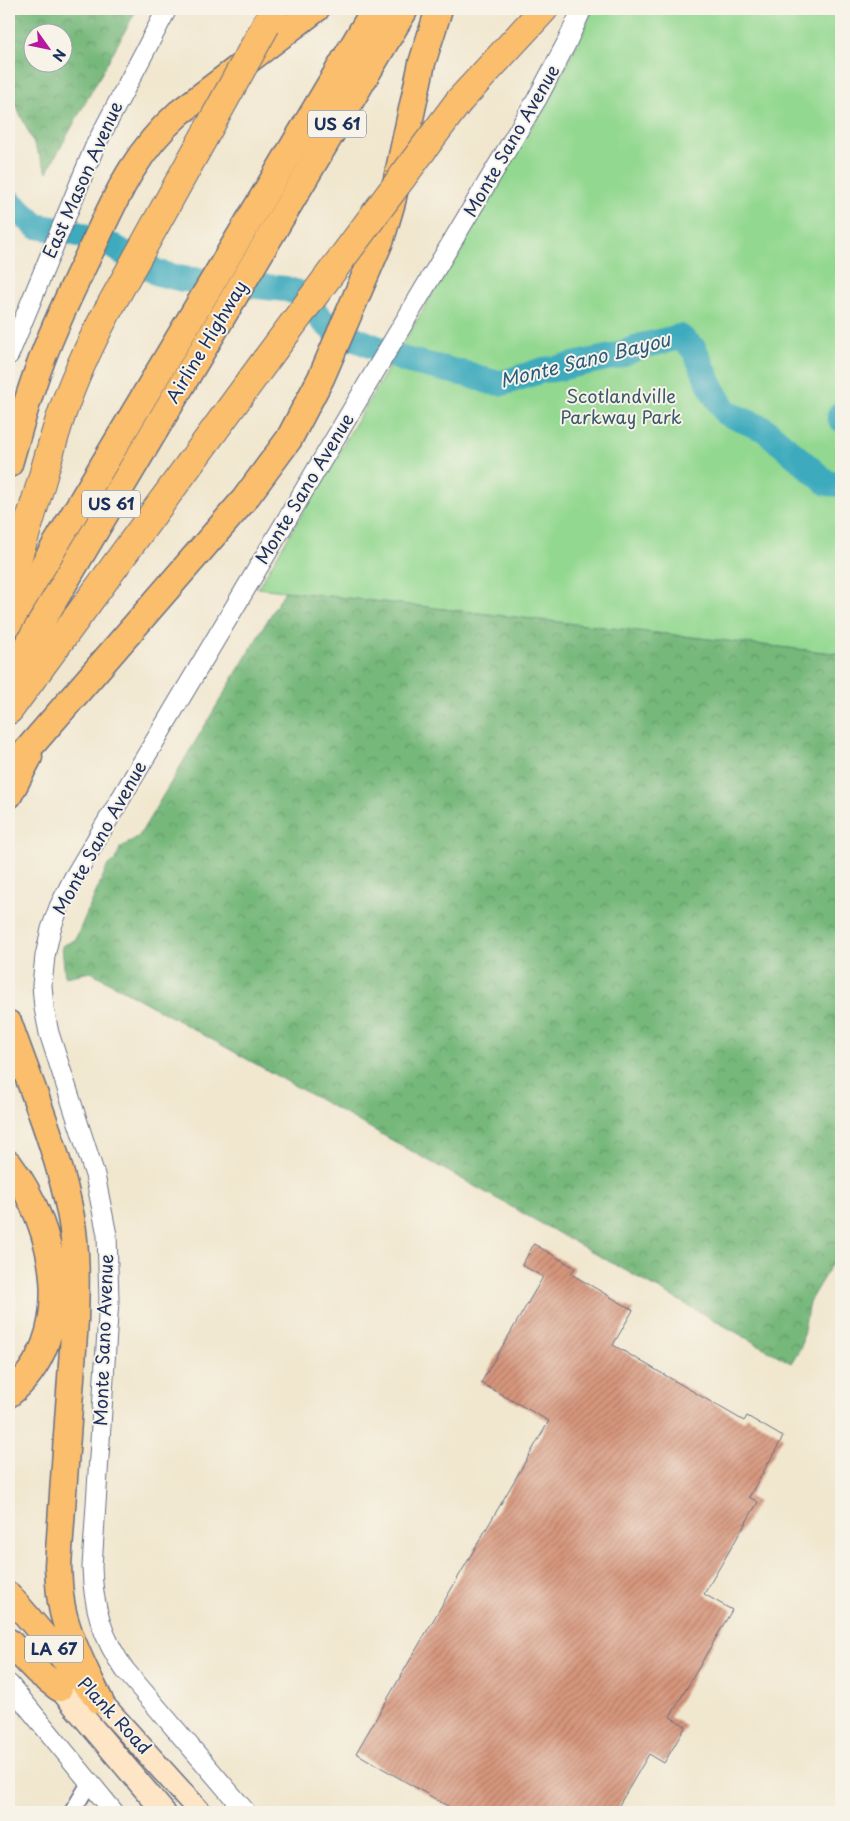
<svg xmlns="http://www.w3.org/2000/svg" width="850" height="1821" font-family="'Playpen Sans',sans-serif">
<style>
.green{fill:#93d890;stroke:#578477}
.forest{fill:url(#forest-crowns);stroke:#48746c;fill-rule:evenodd}
.lines{fill:none;stroke-linecap:round;stroke-linejoin:round}
.river{stroke:#3eaabd;stroke-width:26}
.building{fill:url(#building-hatch)}
.minor-casing{stroke:#666f86;stroke-width:18}
.tertiary-casing{stroke:#666f86;stroke-width:21}
.secondary-casing{stroke:#666f86;stroke-width:25}
.primary-casing{stroke:#666f86;stroke-width:28}
.trunk-casing{stroke:#666f86;stroke-width:29}
.motorway-casing{stroke:#666f86;stroke-width:30}
.minor{stroke:#fff;stroke-width:15}
.tertiary{stroke:#fff;stroke-width:19}
.secondary{stroke:#fde5c5;stroke-width:22}
.primary{stroke:#fabe6d;stroke-width:25}
.trunk{stroke:#fabe6d;stroke-width:26}
.motorway{stroke:#fabe6d;stroke-width:28}
.motorway-bridge-casing{stroke:#666f86;stroke-width:30;stroke-linecap:butt}
.motorway-bridge{stroke:#fabe6d;stroke-width:28}
.labels{text-anchor:middle;stroke-width:4;stroke-linejoin:round;paint-order:stroke}
.shield{fill:#f7f3e8;stroke:#5d6a87;stroke-width:1}
.shield-label{font-size:16px;font-weight:bold;fill:#1b2f5e}
.street-label{font-size:18px;fill:#1b2f5e;stroke:#f7f3e8}
.park-label{font-size:18px;fill:#39596a;stroke:#f7f3e8}
.water-label{font-size:19px;font-style:italic;fill:#275a7f;stroke:#f7f3e8}
</style>
<defs>
<pattern id="forest-crowns" width="20" height="18" patternUnits="userSpaceOnUse" patternTransform="scale(1.25)"><rect width="20" height="18" fill="#76b87a"/><path d="M2 6a3 3 0 1 1 6 0M12 15a3 3 0 1 1 6 0" fill="none" stroke="#609667"/></pattern>
<pattern id="building-hatch" width="6" height="6" patternUnits="userSpaceOnUse" patternTransform="scale(1.25)"><rect width="6" height="6" fill="#d7967c"/><path d="M-1 1l2-2M0 6l6-6M5 7l2-2" fill="none" stroke="#ae7b69"/></pattern>
</defs>
<rect width="100%" height="100%" fill="#f7f3e8"/>
<filter id="ink" filterUnits="userSpaceOnUse"><feTurbulence type="fractalNoise" baseFrequency=".02" numOctaves="2"/><feDisplacementMap in="SourceGraphic" scale="10" xChannelSelector="R" yChannelSelector="G"/><feConvolveMatrix kernelMatrix="1 2 1 2 8 2 1 2 1" color-interpolation-filters="sRGB"/></filter>
<filter id="wash" filterUnits="userSpaceOnUse"><feTurbulence type="fractalNoise" baseFrequency=".0096" numOctaves="4" result="noise"/><feDisplacementMap in="SourceGraphic" scale="20" xChannelSelector="R" yChannelSelector="G"/><feGaussianBlur stdDeviation="1.12" result="paint"/><feColorMatrix in="noise" values="0 0 0 0 0 0 0 0 0 0 0 0 0 0 0 0 0 1.4 0 .05"/><feComposite in="paint" operator="in"/></filter>
<g filter="url(#wash)">
<rect width="100%" height="100%" fill="#f1e7cf"/>
<path class="green" d="M593 9H841V654L258 588 557 84 583 32Z"/>
<path class="forest" d="M9 9H137L47 172 9 90ZM32 32H62V62H32Z
M285 591 841 654V1243L834 1260 809 1302 801 1347 791 1363 91 972 65 977 62 946 75 940 108 865 116 860 120 848 139 836Z"/>
<g class="lines">
<path class="river" d="M9 201 36 226 72 232 112 246 158 273 183 279 286 289 301 294 320 318 332 329 405 360 470 375 491 382 503 383 543 370 554 369 616 356 642 346 680 337 694 349 714 393 726 413 764 429 827 483 841 484
M841 414 840 416 841 419"/>
</g>
<g id="blocks">
<path class="building" d="M534 1244 575 1268 571 1274 633 1310 613 1345 744 1421 747 1416 783 1437 749 1497 758 1502 704 1594 732 1610 670 1717 686 1726 664 1763 649 1754 615 1812H458L356 1753 549 1421 481 1383 543 1277 522 1265Z"/>
</g>
</g>
<g filter="url(#ink)">
<use href="#blocks" fill-opacity="0" stroke="#666f86" stroke-width="1"/>
<g class="lines">
<defs>
<path id="minor" d="M72 1812 90 1782"/>
<path id="tertiary" d="M9 355 95 146 167 9
M9 1684 114 1812
M246 1812 125 1670C102 1638 93 1606 92 1567L109 1300 107 1235 95 1175 49 1033 44 1008 42 985 45 956 51 929 59 907 74 877 537 99 566 44 582 9"/>
<path id="secondary" d="M59 1688 164 1812
M100 1701 200 1812"/>
<path id="primary" d="M9 1595 92 1692"/>
<path id="trunk" d="M9 464C19 430 28 395 41 362 55 324 73 287 91 250 116 197 134 153 179 113L316 9
M9 623 375 9
M9 676 405 9
M9 771 244 500 289 439 321 378 381 239 392 202 422 63 439 9
M9 795 29 757
M9 1024C31 1087 59 1152 71 1217 77 1251 76 1285 75 1320L58 1566C59 1586 60 1605 66 1623 74 1650 88 1676 100 1701
M9 1164C57 1227 79 1338 9 1394
M9 1642 37 1671 59 1688"/>
<path id="motorway" d="M266 25 275 9
M459 101 544 9
M9 579C31 526 43 471 61 416 73 380 89 346 107 312
M9 710 266 360"/>
</defs>
<use href="#minor" class="minor-casing"/>
<use href="#tertiary" class="tertiary-casing"/>
<use href="#secondary" class="secondary-casing"/>
<use href="#primary" class="primary-casing"/>
<use href="#trunk" class="trunk-casing"/>
<use href="#motorway" class="motorway-casing"/>
<use href="#minor" class="minor"/>
<use href="#tertiary" class="tertiary"/>
<use href="#secondary" class="secondary"/>
<use href="#primary" class="primary"/>
<use href="#trunk" class="trunk"/>
<use href="#motorway" class="motorway"/>
<defs>
<path id="motorway-bridge" d="M107 312 266 25
M266 360 459 101"/>
</defs>
<use href="#motorway-bridge" class="motorway-bridge-casing"/>
<use href="#motorway-bridge" class="motorway-bridge"/>
</g>
</g>
<g class="labels">
<g class="shield">
<rect x="308" y="110.5" width="58" height="27" rx="4"/>
<rect x="82" y="490.5" width="58" height="27" rx="4"/>
<rect x="25" y="1635.5" width="58" height="27" rx="4"/>
</g>
<g class="shield-label">
<text x="337" y="130">US 61</text>
<text x="111" y="510">US 61</text>
<text x="54" y="1655">LA 67</text>
</g>
<g class="street-label">
<text transform="translate(512 141) rotate(-60)" y="6">Monte Sano Avenue</text>
<text transform="translate(83 180) rotate(-66)" y="6">East Mason Avenue</text>
<text transform="translate(207 342) rotate(-59)" y="6">Airline Highway</text>
<text transform="translate(305 489) rotate(-59)" y="6">Monte Sano Avenue</text>
<text transform="translate(100 838) rotate(-61)" y="6">Monte Sano Avenue</text>
<text transform="translate(104 1340) rotate(-88)" y="6">Monte Sano Avenue</text>
<text transform="translate(114 1716) rotate(47)" y="6">Plank Road</text>
</g>
<g class="park-label">
<text x="621" y="403">Scotlandville<tspan x="621" dy="21">Parkway Park</tspan></text>
</g>
<g class="water-label">
<text transform="translate(585 360) rotate(-14)" y="7">Monte Sano Bayou</text>
</g>
</g>
<rect width="850" height="1821" fill="none" stroke="#f7f3e8" stroke-width="30"/>
<g transform="translate(48 48) rotate(123)"><circle r="24" fill="#f7f3e8" stroke="#9fa5b1"/>
<path d="M0-4L9 19L0 12L-9 19Z" fill="#b5179e"/>
<text y="-8" font-size="14" font-weight="bold" text-anchor="middle" fill="#1b2f5e">N</text>
</g>
</svg>
